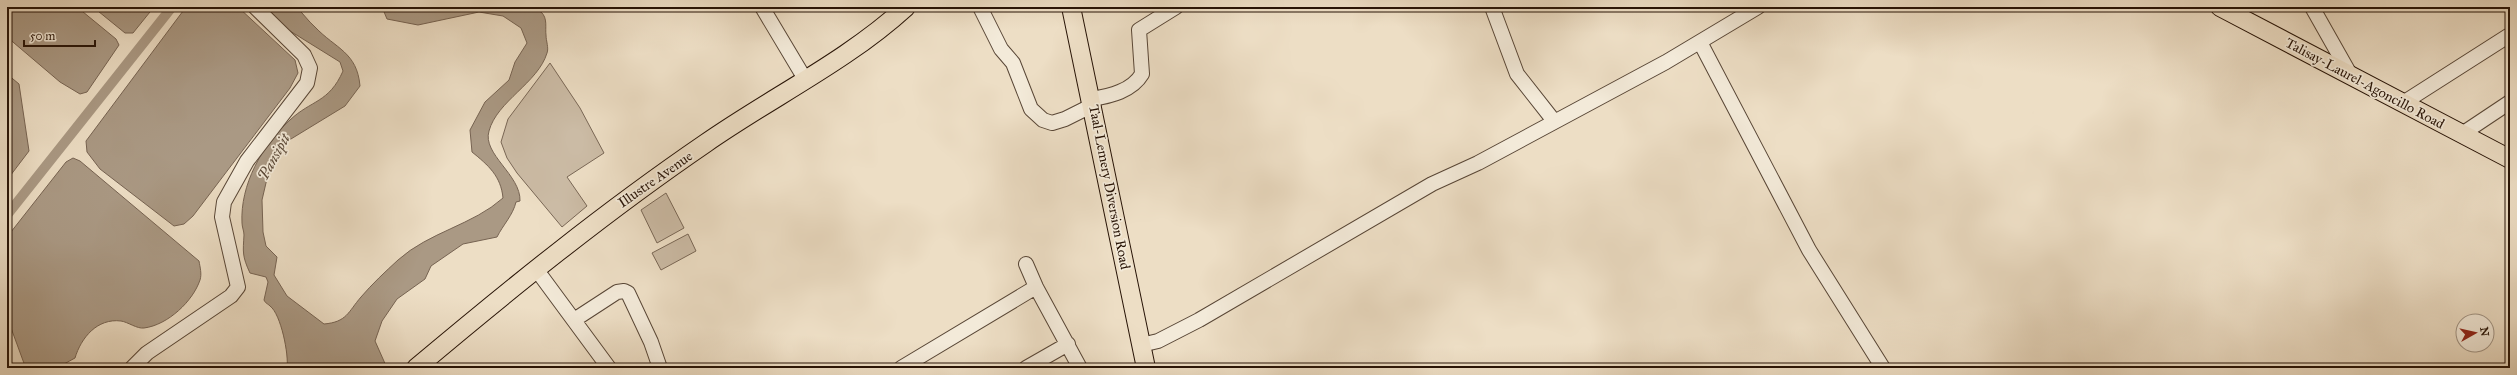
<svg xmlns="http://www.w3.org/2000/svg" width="2517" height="375" font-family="'IM FELL Great Primer',serif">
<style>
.green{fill:#cbbba5;stroke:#796756}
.water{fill:#aa9984;stroke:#766352}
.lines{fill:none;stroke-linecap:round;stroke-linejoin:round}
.canal{stroke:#aa9984;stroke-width:10}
.minor-casing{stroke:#584636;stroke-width:16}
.major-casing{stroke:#271306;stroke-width:20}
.minor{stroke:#f3ead9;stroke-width:14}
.major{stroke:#eddec5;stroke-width:18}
.labels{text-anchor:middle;stroke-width:3.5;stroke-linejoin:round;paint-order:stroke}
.street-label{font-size:14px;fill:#271306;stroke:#f3ead9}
.water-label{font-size:15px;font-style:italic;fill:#5b4938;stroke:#f3ead9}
</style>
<rect width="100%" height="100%" fill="#eddec5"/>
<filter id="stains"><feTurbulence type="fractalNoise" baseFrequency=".005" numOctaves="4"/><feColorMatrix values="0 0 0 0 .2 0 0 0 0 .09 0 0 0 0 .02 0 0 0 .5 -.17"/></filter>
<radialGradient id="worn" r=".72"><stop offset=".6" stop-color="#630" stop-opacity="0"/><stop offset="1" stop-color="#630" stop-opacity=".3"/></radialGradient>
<path class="green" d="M550 63 580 108 604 153 567 177 587 206 562 227 517 173 507 158 501 142 508 119Z
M666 193 684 228 657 243 641 210Z
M688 234 696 251 661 270 652 253Z"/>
<path class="water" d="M7 7H77L116 39 119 45 87 92 80 94 60 82 7 37Z
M93 7H154L133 33H125Z
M186 7H238L295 60 298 73 290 88 193 216 184 224 174 226 100 169 87 152 86 141Z
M262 7H296C303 13 308 21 315 27 336 49 357 52 360 86L345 106 286 142 269 170 262 200 263 232 266 246 277 257 274 275 287 296 324 324C347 322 348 312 361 297 372 284 386 271 398 260 429 232 473 225 503 198 501 176 488 165 472 152L470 130 485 102 509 80 515 62 527 43 521 28 503 16 479 12 418 25 387 19 382 7H397L402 10 426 7H530C533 9 538 10 541 12 548 18 545 28 546 35 546 41 549 48 547 53 538 83 497 101 489 131 482 154 521 175 520 201L516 202C513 215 503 225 497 237L463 244 431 266 425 279 397 299 382 321 375 341 387 368H287C289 355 281 314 270 306 267 303 266 304 264 300L268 282 266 277 250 273C242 256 243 252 244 235 244 231 242 227 242 223 240 185 262 145 290 120 311 100 329 103 343 71L340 62 282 26Z
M7 74 19 84 29 151 7 180Z
M73 158 80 161 199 261C200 267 202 274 200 280 193 301 168 325 144 328 137 329 128 322 121 321 97 318 81 338 75 358L64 364 25 366 7 317V237L66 162Z"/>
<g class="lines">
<path class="canal" d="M7 215 172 7"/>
<defs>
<path id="minor" d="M762 7 805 79
M980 7 1001 49 1013 63 1031 109 1043 120 1052 123 1065 119 1093 105
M1492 7 1517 74 1554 121
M2312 7 2351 76
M1700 42 1809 250 1883 368
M1092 99C1110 96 1132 91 1142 74L1139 30 1176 7
M2403 103 2508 36
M2462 134 2510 102
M1026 264 1036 287 1080 368
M536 269 609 368
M574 320 617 292 624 291 628 293 651 342 660 368
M1141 345 1158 341 1199 320 1432 184 1478 163 1666 62 1758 7
M132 368 147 353 231 296 238 287 222 217 224 202 247 161 307 83 310 68 304 55 255 7
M901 368 1036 287
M1026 368 1068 344"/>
<path id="major" d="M1071 7 1146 368
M2220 7 2510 159
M416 368C510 289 605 212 706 143 772 97 847 61 906 7"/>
</defs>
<use href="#minor" class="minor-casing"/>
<use href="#major" class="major-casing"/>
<use href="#minor" class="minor"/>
<use href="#major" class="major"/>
</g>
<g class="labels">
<g class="street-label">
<text transform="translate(2365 83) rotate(28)" y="5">Talisay-Laurel-Agoncillo Road</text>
<text transform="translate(655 179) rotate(-35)" y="5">Illustre Avenue</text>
<text transform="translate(1110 187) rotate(79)" y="5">Taal-Lemery Diversion Road</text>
</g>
<g class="water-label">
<text transform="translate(274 157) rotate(-61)" y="5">Pansipit</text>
</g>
</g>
<rect width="2517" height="375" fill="none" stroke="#eddec5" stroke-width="24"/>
<rect x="8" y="8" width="2501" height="359" fill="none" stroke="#271306" stroke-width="2"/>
<rect x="12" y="12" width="2493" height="351" fill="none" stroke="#271306"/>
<g transform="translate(2475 333) rotate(82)"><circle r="19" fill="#f3ead9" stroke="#a19485"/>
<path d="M0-3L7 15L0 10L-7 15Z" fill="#8f2418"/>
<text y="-6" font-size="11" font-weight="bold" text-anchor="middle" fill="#271306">N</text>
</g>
<path d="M24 40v6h71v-6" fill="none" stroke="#271306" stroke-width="2"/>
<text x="30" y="40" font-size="12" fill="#271306" stroke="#f3ead9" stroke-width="3" paint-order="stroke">50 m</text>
<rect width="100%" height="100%" filter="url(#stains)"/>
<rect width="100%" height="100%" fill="url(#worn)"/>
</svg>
